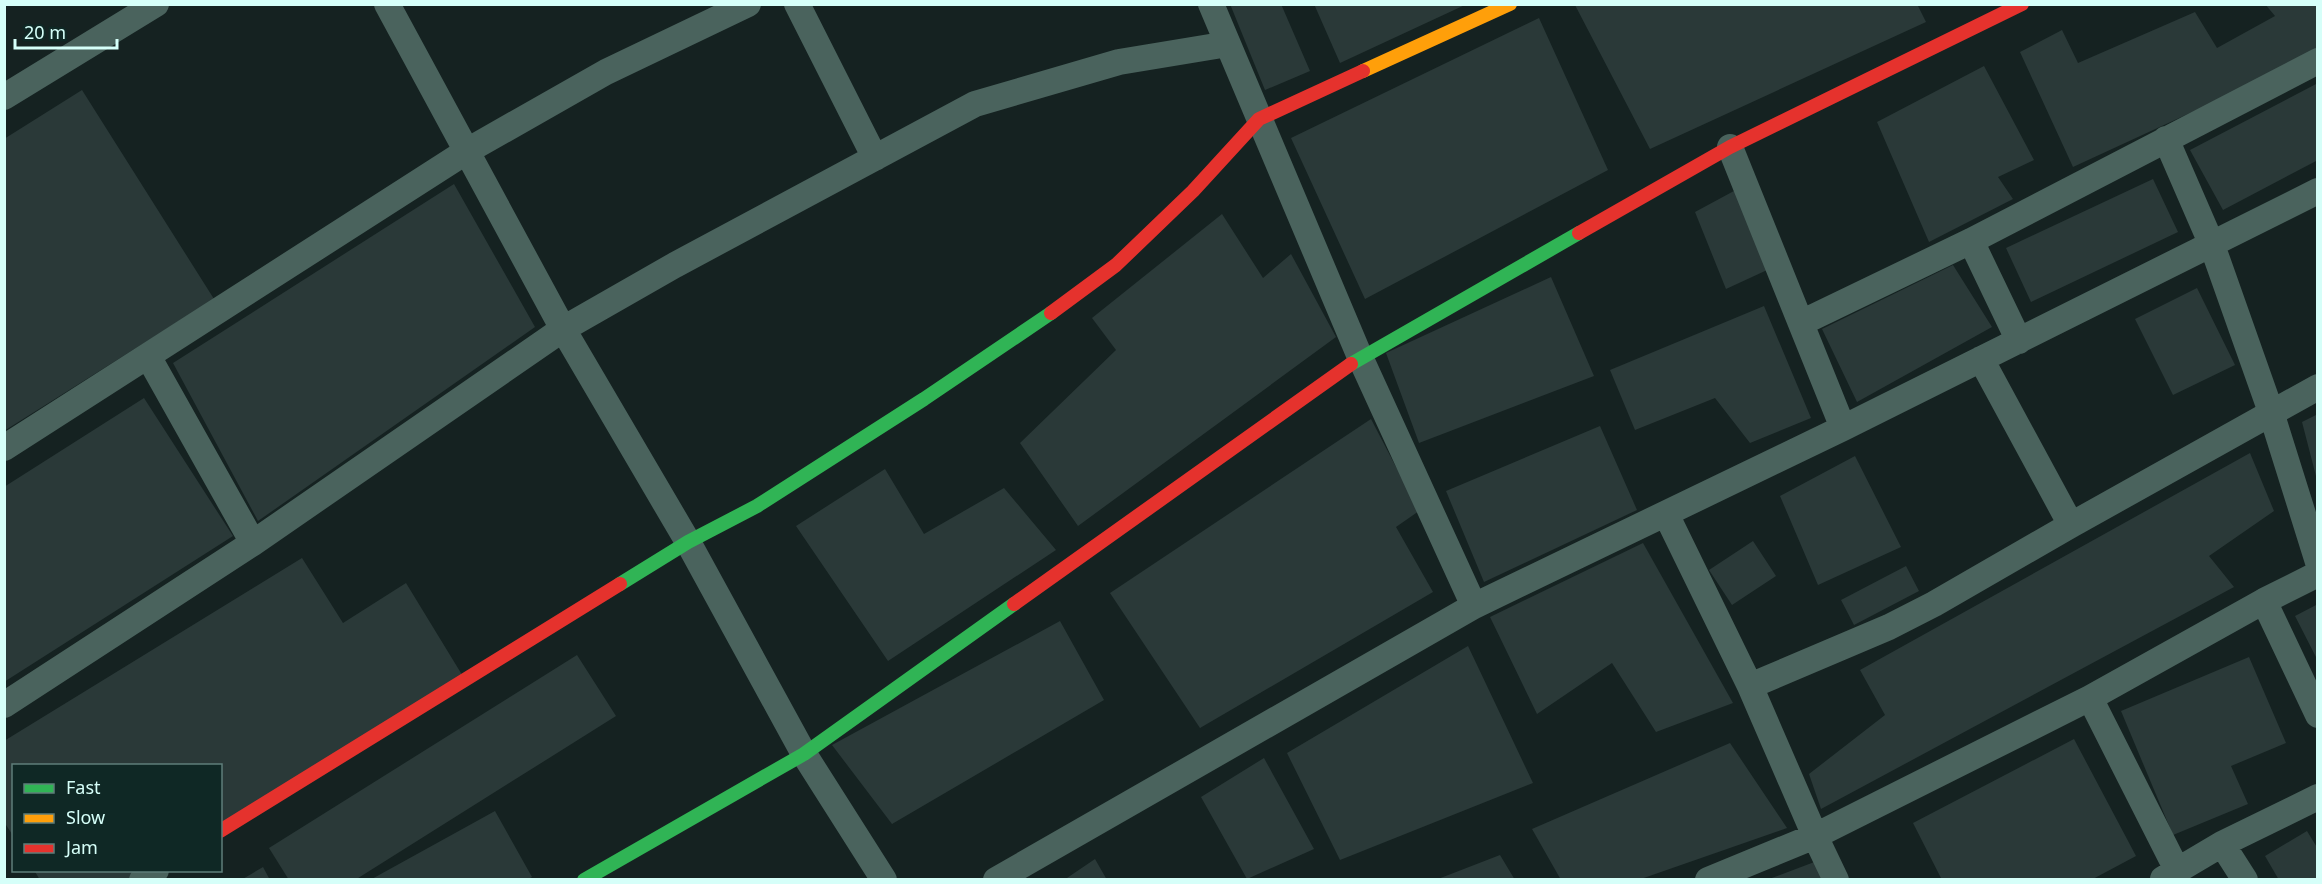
<svg xmlns="http://www.w3.org/2000/svg" width="2322" height="884" font-family="'Noto Sans',sans-serif">
<style>
.building{fill:#2a3938}
.lines{fill:none;stroke-linecap:round;stroke-linejoin:round}
.street{stroke:#4a635d;stroke-width:26}
.fast{stroke:#30b455;stroke-width:14}
.slow{stroke:#ff9f0a;stroke-width:14}
.jam{stroke:#e5322d;stroke-width:14}
</style>
<rect width="100%" height="100%" fill="#152221"/>
<path class="building" d="M1230 4H1281L1310 71 1265 90Z
M1314 4H1467L1340 63Z
M1577 4H1917L1926 22 1650 149 1575 5Z
M2265 4H2318V54L2073 167 2020 52 2062 30 2078 63 2195 12 2217 48 2275 16Z
M1539 18 1608 170 1365 299 1291 138Z
M1984 66 2034 160 1998 177 2013 199 1929 242 1877 122Z
M2318 83V160L2223 210 2190 150Z
M82 90 214 299 4 431V139Z
M2153 179 2178 232 2031 302 2006 248Z
M454 184 535 327 258 521 173 363Z
M1745 185 1778 265 1726 289 1695 212Z
M1222 214 1263 278 1291 254 1336 337 1078 526 1020 443 1116 350 1092 318Z
M1953 265 1992 327 1857 402 1822 329Z
M1551 277 1594 376 1419 443 1386 353Z
M2197 288 2235 365 2173 395 2135 319Z
M1764 306 1811 418 1750 443 1715 398 1635 430 1610 370Z
M144 398 233 536 4 682V487Z
M2318 414V480H2317L2302 422Z
M1371 419 1419 511 1396 527 1433 592 1200 728 1110 593Z
M1600 426 1637 510 1484 582 1446 491Z
M2250 453 2274 511 2209 556 2234 587 1821 809 1809 774 1885 715 1860 670Z
M1855 456 1901 547 1818 585 1780 496Z
M885 469 924 534 1004 488 1056 550 888 661 796 526Z
M1753 541 1776 576 1732 605 1709 570Z
M1643 543 1733 703 1656 732 1612 663 1537 714 1490 617Z
M302 558 343 623 406 583 464 678 220 828V766H14V837L4 822V741Z
M1906 566 1919 591 1854 625 1841 600Z
M2318 604V661L2295 616Z
M1060 621 1104 700 892 824 832 745Z
M1468 646 1533 783 1340 860 1287 753Z
M577 655 616 716 355 880H289L269 848Z
M2249 657 2286 743 2231 766 2248 804 2173 835 2121 711Z
M2074 739 2136 856 2091 880H1942L1913 823Z
M1730 743 1787 828 1638 880H1561L1532 829Z
M1264 758 1314 849 1247 879 1201 797Z
M495 811 532 877 527 880H370Z
M2307 831 2318 849V880H2279L2265 856Z
M1500 855 1515 880H1438V879Z
M1095 859 1107 880H1064Z
M1817 861 1826 880H1769V879Z
M263 867 270 880H241Z
M34 870H151L137 880H40Z"/>
<g class="lines">
<path class="street" d="M387 4 563 329 688 542 804 754 884 880
M797 4 875 158
M1211 4 1360 357 1474 606
M4 97 156 4
M2166 139 2212 245 2271 412 2318 562
M1730 147 1843 428
M1971 241 2019 341
M1801 323 1971 241 2318 61
M148 356 253 543
M1981 359 2071 525
M4 448 467 151 606 72 748 4
M1666 514 1750 686 1815 836 1836 880
M2264 601 2318 715
M1750 686 1889 627 1934 604 2071 525 2318 387
M2090 698 2178 872
M4 705 253 543 563 329 675 265 975 104 1119 62 1228 44
M2222 844 2245 880
M2163 879 2222 844 2318 797
M142 880 156 870
M996 880 1474 606 1843 428 2318 191
M1708 880 1815 836 2090 698 2264 601 2318 574"/>
<path class="fast" d="M1351 364 1579 233
M620 584 688 542 757 506 924 399 1051 313
M584 880 804 754 1014 604"/>
<path class="slow" d="M1363 71 1510 4"/>
<path class="jam" d="M1579 233 1730 147 2022 4
M1051 313 1116 265 1193 191 1259 119 1363 71
M1014 604 1351 364
M220 831 620 584"/>
</g>
<rect width="2322" height="884" fill="none" stroke="#d6fff9" stroke-width="12"/>
<rect x="12" y="764" width="210" height="108" fill="#0f2825" stroke="#5f7e7a" stroke-width="1.5"/>
<rect x="24" y="784" width="30" height="9" fill="#30b455" stroke="#5f7e7a" stroke-width="1.5"/>
<text x="66" y="794" font-size="18" fill="#d6fff9">Fast</text>
<rect x="24" y="814" width="30" height="9" fill="#ff9f0a" stroke="#5f7e7a" stroke-width="1.5"/>
<text x="66" y="824" font-size="18" fill="#d6fff9">Slow</text>
<rect x="24" y="844" width="30" height="9" fill="#e5322d" stroke="#5f7e7a" stroke-width="1.5"/>
<text x="66" y="854" font-size="18" fill="#d6fff9">Jam</text>
<path d="M15 39v9h102v-9" fill="none" stroke="#d6fff9" stroke-width="3"/>
<text x="24" y="39" font-size="18" fill="#d6fff9" stroke="#0f2825" stroke-width="4.5" paint-order="stroke">20 m</text>
</svg>
